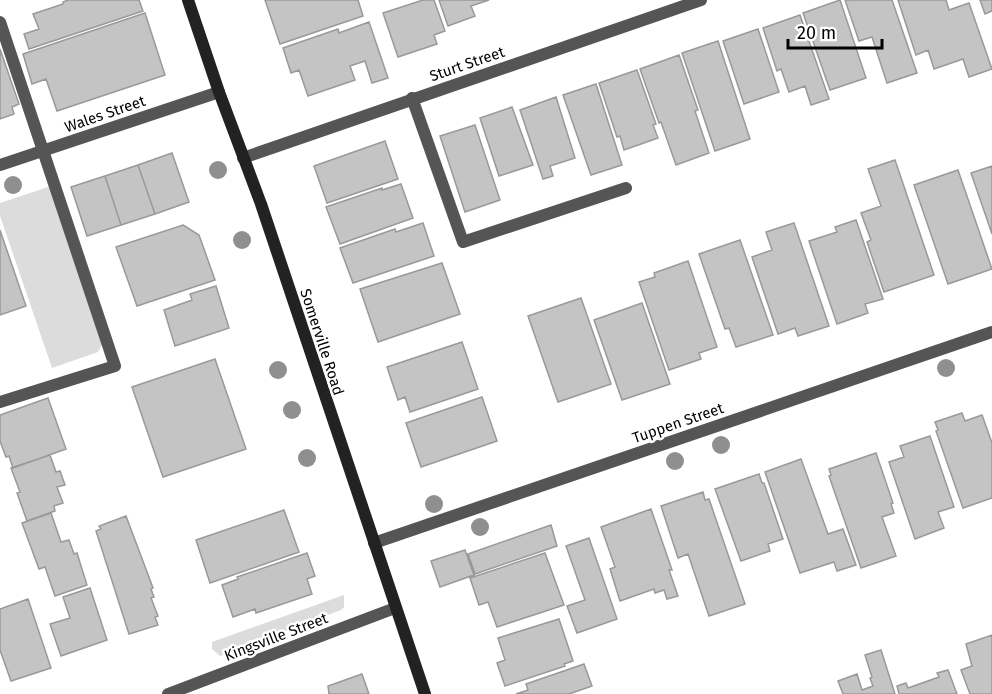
<svg xmlns="http://www.w3.org/2000/svg" width="992" height="694" font-family="'Fira Sans',sans-serif">
<style>
.green{fill:#dcdcdc}
.building{fill:#c4c4c4;stroke:#999;stroke-width:1.5}
.lines{fill:none;stroke-linecap:round;stroke-linejoin:round}
.service{stroke:#555;stroke-width:12}
.minor{stroke:#555;stroke-width:12}
.secondary{stroke:#222;stroke-width:12}
.tree{fill:#8f8f8f}
.labels{text-anchor:middle;stroke-width:5;stroke-linejoin:round;paint-order:stroke}
.street-label{font-size:15px;fill:#000;stroke:#fff}
</style>
<rect width="100%" height="100%" fill="#fff"/>
<path class="green" d="M51 186 104 340 98 352 52 368 0 216V203Z
M344 595V607L341 610 220 656 212 649V642Z"/>
<path class="building" d="M68 0H139L143 11 29 49 24 34 39 29 33 14 63 4V2Z
M265 0H358L363 16 280 44Z
M423 0H434L445 31 434 35 437 44 398 57 383 13Z
M439 0H489L471 6 475 16 448 26Z
M840 0 866 78 830 90 803 13Z
M845 0H892L917 73 887 83 872 37 859 41Z
M898 0H946L949 10 969 3 992 69 969 77 963 59 934 69 928 50 916 55Z
M980 0H992V11L985 14Z
M145 13 165 75 57 111 46 79 32 84 23 54Z
M800 15 829 99 811 105 805 86 789 92 781 69 777 71 763 28Z
M369 22 388 78 372 83 365 61 350 66 355 80 308 96 299 70 291 73 283 48 338 29 339 33Z
M758 29 779 92 744 104 723 41Z
M718 41 750 139 715 151 682 53Z
M0 49 19 104 12 107 14 114 0 119Z
M679 55 698 110 695 111 709 153 676 165 661 122 659 123 640 69Z
M637 70 656 124 653 125 658 138 624 150 620 136 617 137 599 83Z
M596 84 622 165 591 175 563 95Z
M556 97 575 158 550 166 553 176 543 179 520 110Z
M512 107 533 165 499 176 480 118Z
M475 125 500 200 465 212 440 136Z
M385 141 398 179 327 203 314 166Z
M172 153 189 202 155 214 138 165Z
M895 160 934 275 884 292 867 242 871 240 861 213 881 206 868 169Z
M138 165 155 214 121 225 105 176Z
M992 166V234L971 173Z
M958 170 992 269 948 284 914 185Z
M105 176 121 225 87 236 71 187Z
M401 184 413 218 340 244 326 207 382 188V190Z
M856 220 883 299 865 304 868 313 837 324 809 241 837 232 835 227Z
M423 223 434 256 353 283 340 248 395 229 396 232Z
M794 223 829 326 798 336 795 328 778 334 752 257 772 250 766 232Z
M183 225 199 235 215 280 137 306 116 247Z
M0 230 26 306 0 315Z
M740 240 773 335 736 347 729 328 725 329 699 254Z
M688 261 717 347 699 353 701 359 669 370 639 282 655 277 654 273Z
M442 263 460 314 378 342 360 289Z
M216 286 229 328 175 346 164 310 192 300 190 294Z
M581 298 611 384 558 402 528 316Z
M642 303 670 384 622 400 594 320Z
M462 342 478 389 410 412 405 397 398 400 387 367Z
M215 359 246 449 163 477 132 387Z
M482 397 497 441 421 467 406 423Z
M48 398 66 449 13 468 9 456 6 457 0 441V415Z
M962 413 965 421 982 415 992 443V498L963 508 936 431 938 430 935 422Z
M930 436 954 507 938 512 944 528 915 539 889 462 904 457 900 446Z
M876 453 893 503 891 504 894 513 882 517 896 556 861 568 829 476 831 475 829 469Z
M50 455 56 472 60 471 65 485 57 487 63 503 54 506 55 511 27 521 17 493 20 492 11 468Z
M801 459 828 534 843 529 856 565 837 571 834 562 800 573 765 472Z
M759 474 762 483H764L783 539 768 544 770 551 741 561 715 489Z
M703 492 705 500 709 499 745 604 709 616 688 554 678 558 661 506Z
M651 509 672 570H669L678 596 667 599 664 590 655 593 654 589 620 601 610 569 615 567 601 527Z
M284 510 299 552 210 583 196 540Z
M51 513 61 542 69 540 74 554 77 553 87 585 55 596 45 567 39 569 22 523Z
M126 516 153 588 151 589 154 597 151 598 158 616 155 617 158 625 129 634 96 531 101 529 99 526Z
M551 525 557 546 475 574 468 554Z
M589 538 617 619 577 633 567 606 585 600 566 546Z
M465 550 474 575 440 587 431 561Z
M307 553 315 576 307 579 312 594 256 613 255 609 233 617 222 585 238 579 237 577Z
M545 553 564 605 497 627 488 602 479 605 470 578Z
M90 588 107 640 61 656 50 624 70 618 63 597Z
M28 599 51 668 11 681 0 650V609Z
M559 619 573 661 564 664 565 666 505 686 497 663 505 660 498 638Z
M992 635V694H970L961 670 972 666 966 644Z
M881 650 895 694H843L838 681 857 674 862 690 873 686 870 678 872 677 865 655Z
M584 664 592 686 569 694H516L528 690 526 684Z
M948 670 957 694H899L897 686 906 683 908 688 939 677 937 673Z
M362 674 369 694H329L328 686Z"/>
<g class="lines">
<path class="service" d="M0 22 115 366 0 402
M412 98 463 242 626 188"/>
<path class="minor" d="M243 158 701 0
M0 165 219 92
M374 543 992 332
M168 694 395 608"/>
<path class="secondary" d="M188 0 219 92 261 204 425 694"/>
</g>
<g class="tree">
<circle cx="218" cy="170" r="9"/>
<circle cx="13" cy="185" r="9"/>
<circle cx="242" cy="240" r="9"/>
<circle cx="946" cy="368" r="9"/>
<circle cx="278" cy="370" r="9"/>
<circle cx="292" cy="410" r="9"/>
<circle cx="721" cy="445" r="9"/>
<circle cx="307" cy="458" r="9"/>
<circle cx="675" cy="461" r="9"/>
<circle cx="434" cy="504" r="9"/>
<circle cx="480" cy="527" r="9"/>
</g>
<g class="labels">
<g class="street-label">
<text transform="translate(467 64) rotate(-19)" y="5">Sturt Street</text>
<text transform="translate(105 114) rotate(-19)" y="5">Wales Street</text>
<text transform="translate(322 342) rotate(72)" y="5">Somerville Road</text>
<text transform="translate(678 423) rotate(-19)" y="5">Tuppen Street</text>
<text transform="translate(276 637) rotate(-21)" y="5">Kingsville Street</text>
</g>
</g>
<path d="M788 39v9h94v-9" fill="none" stroke="#000000" stroke-width="3"/>
<text x="797" y="39" font-size="18" fill="#000000" stroke="#ffffff" stroke-width="4.5" paint-order="stroke">20 m</text>
</svg>
